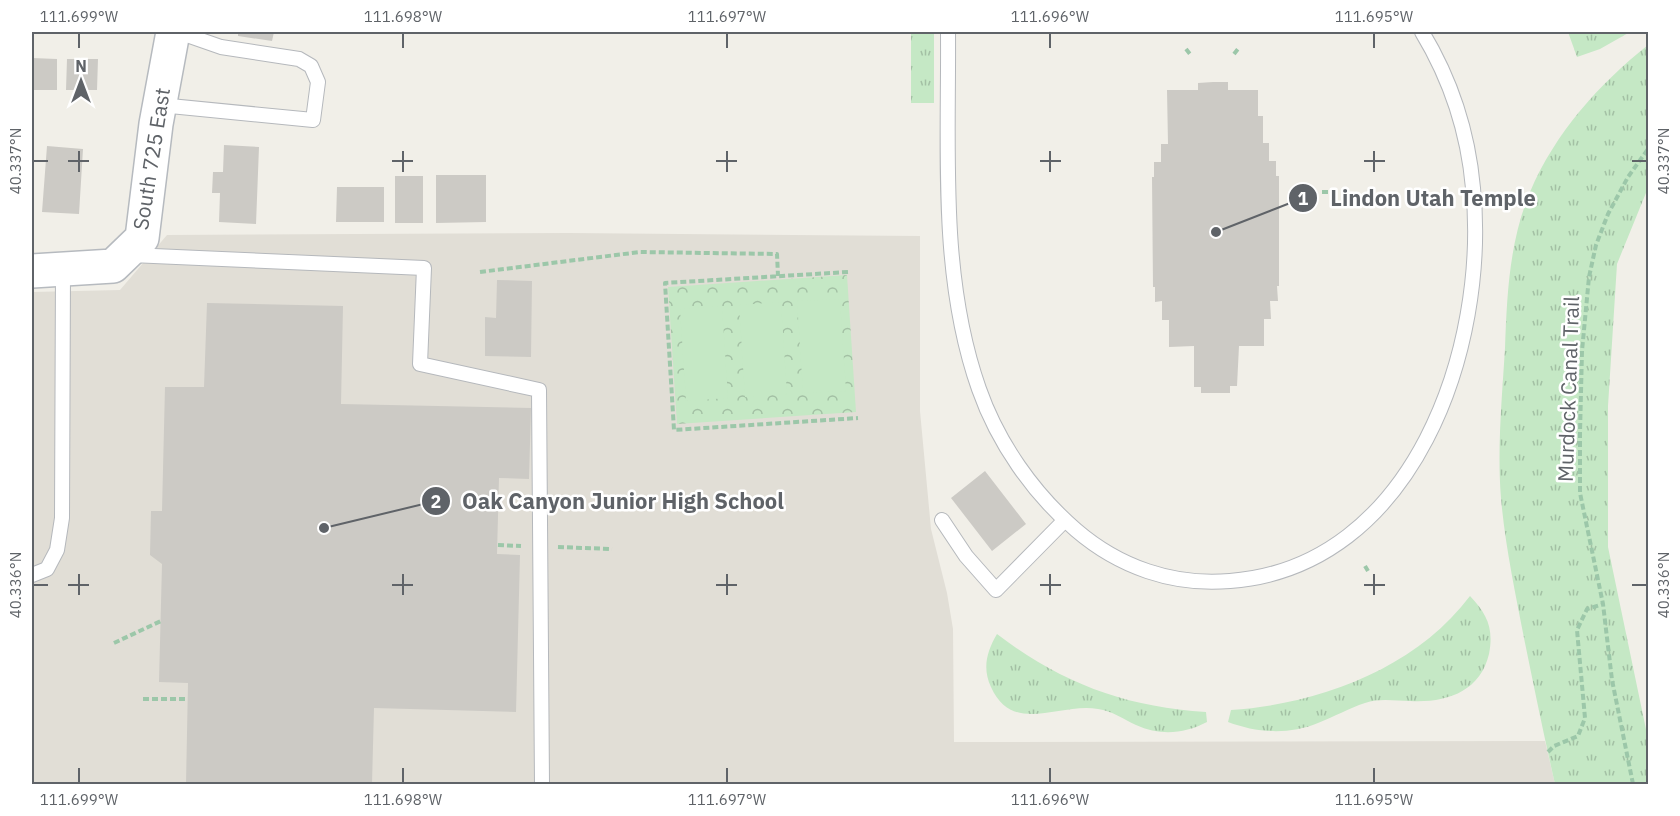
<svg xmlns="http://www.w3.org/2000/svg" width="1680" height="816" font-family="'IBM Plex Sans',sans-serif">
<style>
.education{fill:#e1ded6}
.grass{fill:url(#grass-tufts)}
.park{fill:url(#park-crowns)}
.garden{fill:#c5e8c5}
.building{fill:#cccac5}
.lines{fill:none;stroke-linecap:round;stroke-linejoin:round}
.lane-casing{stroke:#b5b8bc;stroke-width:16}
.secondary-casing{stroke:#b6babf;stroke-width:36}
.path{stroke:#9cc7a9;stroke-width:4;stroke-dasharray:6 3;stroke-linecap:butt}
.lane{stroke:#fff;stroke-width:14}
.secondary{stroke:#fff;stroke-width:33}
.ticks{fill:none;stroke:#5f6368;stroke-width:2}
.labels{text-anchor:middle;stroke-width:5;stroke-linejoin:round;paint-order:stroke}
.street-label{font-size:21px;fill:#5f6368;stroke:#fff}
.leader{fill:none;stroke:#5f6368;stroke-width:2}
.callout-dot{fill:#5f6368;stroke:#fff;stroke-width:2}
.mark-label{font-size:18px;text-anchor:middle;font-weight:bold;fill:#fff}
.callout-label{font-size:22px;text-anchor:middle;font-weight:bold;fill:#5f6368;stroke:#fff;stroke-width:5;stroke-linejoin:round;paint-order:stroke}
.neatline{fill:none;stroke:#5f6368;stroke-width:2}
.ticks-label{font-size:15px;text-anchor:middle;fill:#5f6368}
</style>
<defs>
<pattern id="grass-tufts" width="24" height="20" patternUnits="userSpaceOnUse" patternTransform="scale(1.5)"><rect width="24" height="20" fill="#c5e8c5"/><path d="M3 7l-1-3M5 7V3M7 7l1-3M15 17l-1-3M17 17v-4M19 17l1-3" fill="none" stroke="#a3c0a4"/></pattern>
<pattern id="park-crowns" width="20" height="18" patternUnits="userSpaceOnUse" patternTransform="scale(1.5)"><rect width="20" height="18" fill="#c5e8c5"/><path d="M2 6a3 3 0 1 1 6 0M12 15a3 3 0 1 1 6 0" fill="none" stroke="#a3c0a4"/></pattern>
</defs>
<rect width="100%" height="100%" fill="#f1efe8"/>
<path class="education" d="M569 233 920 236V411L931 529 947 593 953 629 954 742 1545 741 1555 784H32V292L120 290 167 235Z"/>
<path class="grass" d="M911 32H934V103H911Z
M1568 32H1630L1600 49 1577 57Z
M1648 45V188L1617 264 1608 406V547L1648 739V784H1555C1544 736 1534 687 1524 638 1515 591 1505 545 1501 498 1497 449 1502 398 1505 348 1507 295 1509 243 1530 192 1555 133 1599 84 1648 45Z
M1470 596C1487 614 1494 628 1489 654 1480 692 1446 703 1410 701 1395 701 1380 698 1365 703 1349 708 1334 717 1318 723 1289 735 1257 733 1228 722L1231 710C1319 704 1415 669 1470 596Z
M997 634C1061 683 1125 707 1206 712L1207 722C1184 734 1160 736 1136 725 1123 719 1112 711 1098 709 1060 702 1013 736 991 687 982 668 987 651 997 634Z"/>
<path class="park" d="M847 275 856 412 677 424 668 287Z"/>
<path class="garden" d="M840 299 846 391 803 393 797 301Z
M781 302 787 394 745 397 739 305Z
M722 306 728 398 686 401 680 309Z"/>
<path class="building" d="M238 32H274L272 41 238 36Z
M32 58 57 59V90H32Z
M67 59H98L97 90H66Z
M1213 82H1228V90H1258V116H1263V143H1269V161H1276V176H1279V286H1277L1278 301H1270L1271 319H1264V346H1239L1237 386H1230V393H1201V387H1194V346L1169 347V320H1162V301L1155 302V287H1153L1152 177H1154V162H1161V144H1168L1167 90H1198V83Z
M224 145 259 147 256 224 219 222 220 193H212L213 172H223Z
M47 146 83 149 79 214 42 212Z
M436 175H486V222L436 223Z
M395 176H423V223H395Z
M337 187H384V222H336Z
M497 280 532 281 531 357 485 356V317L496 318Z
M207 303 343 306 341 404 531 408 529 479 499 478 497 554 520 555 516 712 374 708 372 784H186L188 683 159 682 162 564 150 555 151 511H162L165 387H204Z
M985 471 1026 524 992 551 951 498Z"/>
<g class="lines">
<defs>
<path id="lane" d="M948 32C949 149 939 276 979 389 998 443 1033 493 1076 530 1119 567 1173 586 1230 581 1414 567 1489 347 1473 188 1468 132 1451 80 1422 32
M160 105 313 120 318 82 311 66 299 59 221 47 178 32
M131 255 424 268 420 364 539 390 542 784
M942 520 966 556 996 590 1065 520
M32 575 47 569 57 550 62 518 63 270"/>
<path id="secondary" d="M32 271 113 266 142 238 156 124 173 32"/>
</defs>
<use href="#lane" class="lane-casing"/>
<use href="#secondary" class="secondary-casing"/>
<path class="path" d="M1186 49 1190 54
M1234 54 1238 49
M1322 192H1328
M480 272 640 252 777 254 778 276
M848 272 665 283 674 430 858 418
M498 545 521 546
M558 547 612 549
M1365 566 1368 571
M114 643 161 621
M143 699H188
M1548 752 1554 746 1578 736 1585 718 1577 630 1587 609 1603 604
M1633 784 1612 680 1603 604 1580 493V433L1582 351 1589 277 1596 245 1608 214 1628 177 1648 149"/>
<use href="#lane" class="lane"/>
<use href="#secondary" class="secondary"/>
</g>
<path class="ticks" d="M79 33V48M403 33V48M727 33V48M1050 33V48M1374 33V48M79 151V172M403 151V172M727 151V172M1050 151V172M1374 151V172M33 161H48M68 161H89M392 161H413M716 161H737M1040 161H1061M1364 161H1385M1632 161H1647M79 574V595M403 574V595M727 574V595M1050 574V595M1374 574V595M33 585H48M68 585H89M392 585H413M716 585H737M1040 585H1061M1364 585H1385M1632 585H1647M79 768V783M403 768V783M727 768V783M1050 768V783M1374 768V783"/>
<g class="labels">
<g class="street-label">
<text transform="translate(152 159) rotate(-81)" y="7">South 725 East</text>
<text transform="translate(1569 389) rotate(-88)" y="7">Murdock Canal Trail</text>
</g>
</g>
<path class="leader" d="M1216 232L1303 198M324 528L436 501"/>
<g class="callout-dot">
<circle cx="1216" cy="232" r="6"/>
<circle cx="324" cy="528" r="6"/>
<circle cx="1303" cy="198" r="15"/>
<circle cx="436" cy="501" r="15"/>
</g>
<g class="mark-label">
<text x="1303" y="205">1</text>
<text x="436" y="508">2</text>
</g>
<g class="callout-label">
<text x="1433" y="206">Lindon Utah Temple</text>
<text x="623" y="509">Oak Canyon Junior High School</text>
</g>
<rect width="1680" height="816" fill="none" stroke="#ffffff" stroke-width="66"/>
<g transform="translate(81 81)" stroke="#ffffff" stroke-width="4.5" paint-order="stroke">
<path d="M0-4.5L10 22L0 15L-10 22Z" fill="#5f6368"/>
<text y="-9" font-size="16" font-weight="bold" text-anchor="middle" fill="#5f6368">N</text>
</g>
<rect x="33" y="33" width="1614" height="750" class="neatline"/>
<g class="ticks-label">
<text x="79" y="22">111.699°W</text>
<text x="403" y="22">111.698°W</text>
<text x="727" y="22">111.697°W</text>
<text x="1050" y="22">111.696°W</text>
<text x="1374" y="22">111.695°W</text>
<text transform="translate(16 161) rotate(-90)" y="5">40.337°N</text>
<text transform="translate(1664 161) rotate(-90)" y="5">40.337°N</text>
<text transform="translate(16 585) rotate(-90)" y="5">40.336°N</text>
<text transform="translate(1664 585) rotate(-90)" y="5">40.336°N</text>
<text x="79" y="805">111.699°W</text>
<text x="403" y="805">111.698°W</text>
<text x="727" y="805">111.697°W</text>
<text x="1050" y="805">111.696°W</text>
<text x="1374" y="805">111.695°W</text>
</g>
</svg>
